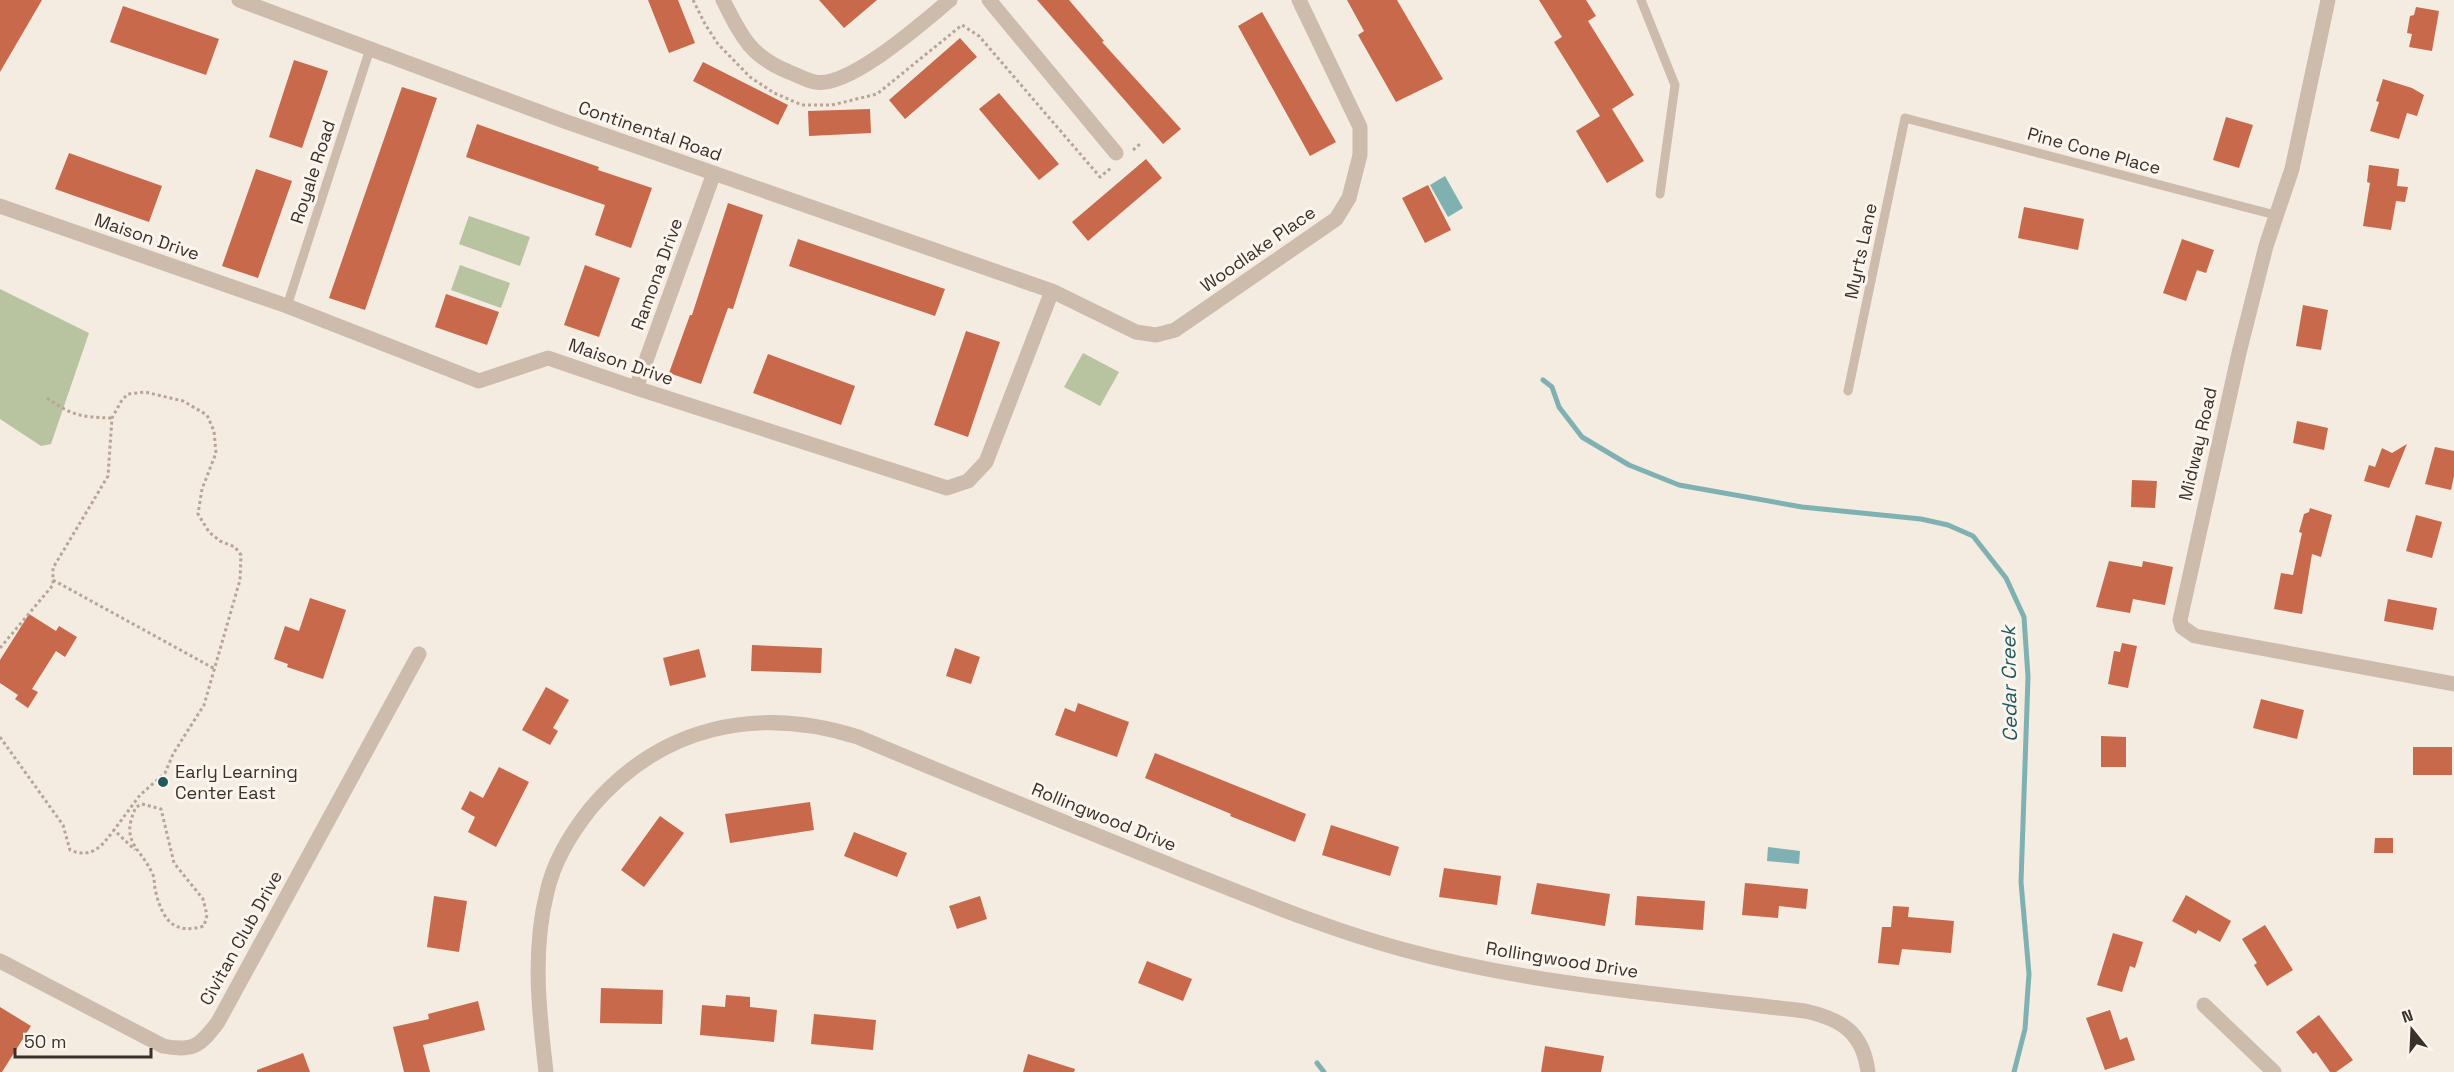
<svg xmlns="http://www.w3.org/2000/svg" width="2454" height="1072" font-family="'Space Grotesk',sans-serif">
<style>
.green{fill:#b8c4a0}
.water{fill:#7fb0b2}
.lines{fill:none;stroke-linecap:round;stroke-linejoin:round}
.stream{stroke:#7fb0b2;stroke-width:5}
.building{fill:#c8694b}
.path{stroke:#b9a596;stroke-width:3;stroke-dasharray:3 3;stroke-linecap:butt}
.service{stroke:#cdbbac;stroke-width:9}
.minor{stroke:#cdbbac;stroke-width:15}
.poi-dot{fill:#1f5a5e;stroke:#fbf5ee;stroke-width:2}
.labels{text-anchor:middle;stroke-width:6;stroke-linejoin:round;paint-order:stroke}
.street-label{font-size:18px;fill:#3b302b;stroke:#fbf5ee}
.poi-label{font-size:18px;fill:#3b302b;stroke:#fbf5ee;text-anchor:start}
.water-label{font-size:20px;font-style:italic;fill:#1f5a5e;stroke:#fbf5ee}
</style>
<rect width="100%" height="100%" fill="#f4ebe1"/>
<path class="green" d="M469 216 530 237 520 266 459 244Z
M460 265 510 283 501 308 451 290Z
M0 289 89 333 51 444 41 446 0 419Z
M1083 353 1119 372 1100 406 1064 387Z"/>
<path class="water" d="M1445 176 1463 208 1448 217 1430 185Z
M1768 847 1800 851 1799 864 1767 861Z"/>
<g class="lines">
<path class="stream" d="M1543 380 1552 387 1559 407 1582 437 1629 465 1679 485 1802 507 1921 519 1948 525 1973 536 2006 578 2024 617 2028 677 2021 882 2029 974 2025 1029 2014 1072
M1317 1063 1324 1072"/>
</g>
<path class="building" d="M0 0H42L0 72Z
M648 0H678L695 43 669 53Z
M819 0H877L844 28Z
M1037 0H1069L1104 41 1102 42 1181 129 1163 144Z
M1347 0H1397L1443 79 1396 102 1358 35 1364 31Z
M1539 0H1586L1596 16 1588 21 1634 95 1612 109 1644 161 1607 183 1576 131 1600 116 1554 42 1562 37Z
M123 6 219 39 206 75 110 42Z
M2416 7 2439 11 2432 51 2409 47 2412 34 2407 33 2410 16 2414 15Z
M1262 12 1336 142 1310 156 1238 26Z
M960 38 977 57 905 119 889 100Z
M294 60 328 71 302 148 269 137Z
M703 62 788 105 778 125 693 81Z
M2383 79 2412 88 2424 95 2417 116 2407 113 2399 139 2370 131 2379 102 2376 101Z
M402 87 437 98 365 310 329 298Z
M999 93 1059 164 1039 180 979 109Z
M870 109 871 133 809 136 808 111Z
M2226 117 2253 125 2239 168 2213 160Z
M477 124 599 167 598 170 652 188 631 248 595 235 605 205 466 157Z
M69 153 162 186 149 222 55 189Z
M1146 159 1162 178 1088 241 1072 222Z
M2369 165 2399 169 2397 186 2408 187 2405 202 2396 201 2391 230 2363 226 2370 183 2367 182Z
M256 169 292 181 258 278 222 266Z
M1428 185 1451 230 1425 243 1402 198Z
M728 203 763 215 733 309 728 308 701 384 669 373 690 315H692Z
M2024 207 2084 219 2078 250 2018 238Z
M798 239 945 289 935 316 789 266Z
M2182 239 2214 250 2206 273 2197 270 2186 301 2163 293Z
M585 265 620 278 599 337 564 325Z
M446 294 499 312 487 345 435 327Z
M2303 305 2328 310 2321 350 2296 346Z
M966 331 1000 342 968 437 934 425Z
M768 354 855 386 841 425 753 393Z
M2297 421 2328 428 2324 450 2293 443Z
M2407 444 2389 488 2364 481 2369 465 2375 467 2382 448 2392 453Z
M2435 447 2454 451V476L2451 490 2425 484Z
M2132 480 2157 481 2155 508 2131 507Z
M2310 508 2332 515 2321 557 2312 554 2302 614 2274 609 2281 573 2293 575 2302 533 2299 532 2304 514 2309 512Z
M2416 515 2442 522 2432 558 2406 551Z
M2109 561 2142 567 2143 561 2173 567 2165 605 2133 599 2130 613 2096 607Z
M310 598 346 610 323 679 287 667 288 664 274 659 285 626 299 631Z
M2388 599 2437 608 2433 630 2384 621Z
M29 614 56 631 59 626 77 637 65 657 56 651 32 689 38 692 28 708 15 699 18 695 0 683V660Z
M2122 643 2137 646 2128 688 2108 684 2114 651 2120 652Z
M752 645 822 648 821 673 751 671Z
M955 648 980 657 971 684 946 676Z
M699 649 706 677 670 686 663 658Z
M546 687 569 700 553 728 558 731 550 745 522 730Z
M2261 699 2304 710 2297 739 2253 728Z
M1078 703 1129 722 1117 757 1055 735 1065 708 1075 712Z
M2101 736 2126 737V767H2101Z
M2413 747H2452V775H2413Z
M1155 753 1306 814 1295 842 1230 816 1231 814 1145 778Z
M499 767 529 782 496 847 468 832 475 817 461 809 470 791 483 798Z
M810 802 814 830 730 843 725 814Z
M660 816 684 833 644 887 621 870Z
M1331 825 1399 847 1390 876 1322 855Z
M854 832 907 853 897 877 844 856Z
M2375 838H2393V853H2374Z
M1444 868 1501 876 1497 905 1439 897Z
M1537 883 1610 894 1605 926 1531 914Z
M1745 883 1808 889 1806 909 1779 906 1778 918 1742 915Z
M2186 895 2231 921 2220 942 2198 930 2196 934 2172 921Z
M434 896 467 901 459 952 427 947Z
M980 896 987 919 957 929 949 906Z
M1637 896 1705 901 1703 930 1635 925Z
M1893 906 1909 907 1908 917 1954 921 1951 953 1902 949 1899 965 1878 963 1882 927H1891Z
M2265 925 2293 970 2267 986 2254 965 2257 963 2242 939Z
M2113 933 2143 942 2135 968 2130 966 2122 992 2097 985Z
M1147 961 1192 979 1183 1001 1138 983Z
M601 988 663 990 662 1024 600 1023Z
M726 995 750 997V1007L777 1010 774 1042 700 1035 702 1005 725 1007Z
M478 1001 485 1030 423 1045 430 1072H404L393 1027 429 1019 428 1014Z
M0 1007 31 1026 2 1072H0Z
M2110 1010 2120 1040 2127 1037 2135 1060 2105 1070 2086 1018Z
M814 1014 876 1020 873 1050 811 1044Z
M2319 1015 2353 1060 2336 1072H2330L2316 1052 2313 1054 2296 1032Z
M1545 1046 1604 1056 1601 1072H1541Z
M303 1053 310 1072H257V1070Z
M1028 1054 1075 1069 1074 1072H1023Z"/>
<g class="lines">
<path class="path" d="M693 0 705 24 718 44 750 77 774 93 802 105H832L877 94 962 25 979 36 1100 177 1111 168
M1133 150 1140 144
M47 398C73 416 80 417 112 418
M53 580 215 669
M0 648 53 585V568L108 476 112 418 122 400 128 394 145 392 183 401 207 415 214 431 216 453 202 489 198 514 209 532 220 541 235 547 241 555 240 580 204 705 173 754 165 773 140 795 114 830
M0 737 63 825 70 850C92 859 101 847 114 830L135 850
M142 804 161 809 174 863 203 899 207 915 204 926C175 935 163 921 156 893 154 887 155 881 153 875 141 847 119 843 136 807Z"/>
<path class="service" d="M1641 0 1675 85 1660 194
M287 306 370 49
M1848 391 1905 118 2275 215"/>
<path class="minor" d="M239 0 564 121 1052 291 1136 332 1156 335 1175 330 1336 219 1349 198 1360 155V127L1299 0
M723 0C741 36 750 56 789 72 797 75 806 80 815 82 849 89 924 21 950 0
M989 0 1116 153
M2328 0 2292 169 2266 246 2239 353 2180 620 2182 627 2195 636 2454 684
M0 206 287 306 479 381 548 358 636 388 947 488 968 481 986 462 1052 291
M636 388 714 173
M0 961 163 1046C193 1052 200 1046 218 1022L419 654
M2204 1005 2274 1072
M546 1072C539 1012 532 951 547 892 554 860 571 833 591 808 660 726 757 705 858 737 967 783 1076 827 1185 871 1256 899 1327 929 1401 949 1532 985 1670 995 1805 1011 1841 1019 1863 1032 1868 1072"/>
</g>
<circle class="poi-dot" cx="163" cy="782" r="6"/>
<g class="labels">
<g class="street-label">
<text transform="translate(650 131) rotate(19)" y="6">Continental Road</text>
<text transform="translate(2094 151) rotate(15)" y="6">Pine Cone Place</text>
<text transform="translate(313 172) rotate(-72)" y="6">Royale Road</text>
<text transform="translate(147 237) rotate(19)" y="6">Maison Drive</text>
<text transform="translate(1258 249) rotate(-35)" y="6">Woodlake Place</text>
<text transform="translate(1861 251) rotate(-78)" y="6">Myrts Lane</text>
<text transform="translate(657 274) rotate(-70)" y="6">Ramona Drive</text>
<text transform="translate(621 362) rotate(19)" y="6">Maison Drive</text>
<text transform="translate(2198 444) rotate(-77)" y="6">Midway Road</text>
<text transform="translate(1104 817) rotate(22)" y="6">Rollingwood Drive</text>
<text transform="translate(241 938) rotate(-61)" y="6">Civitan Club Drive</text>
<text transform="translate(1562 960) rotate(9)" y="6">Rollingwood Drive</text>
</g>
<g class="poi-label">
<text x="175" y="778">Early Learning<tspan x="175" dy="21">Center East</tspan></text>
</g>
<g class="water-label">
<text transform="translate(2009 684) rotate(-91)" y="7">Cedar Creek</text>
</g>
</g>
<g transform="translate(2412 1030) rotate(342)" stroke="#fbf5ee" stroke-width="4.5" paint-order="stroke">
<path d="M0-4.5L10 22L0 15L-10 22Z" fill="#3b302b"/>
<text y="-9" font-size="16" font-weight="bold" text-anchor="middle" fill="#3b302b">N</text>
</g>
<path d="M15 1048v9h136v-9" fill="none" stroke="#3b302b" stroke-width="3"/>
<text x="24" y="1048" font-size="18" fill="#3b302b" stroke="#fbf5ee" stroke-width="4.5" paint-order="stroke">50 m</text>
</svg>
